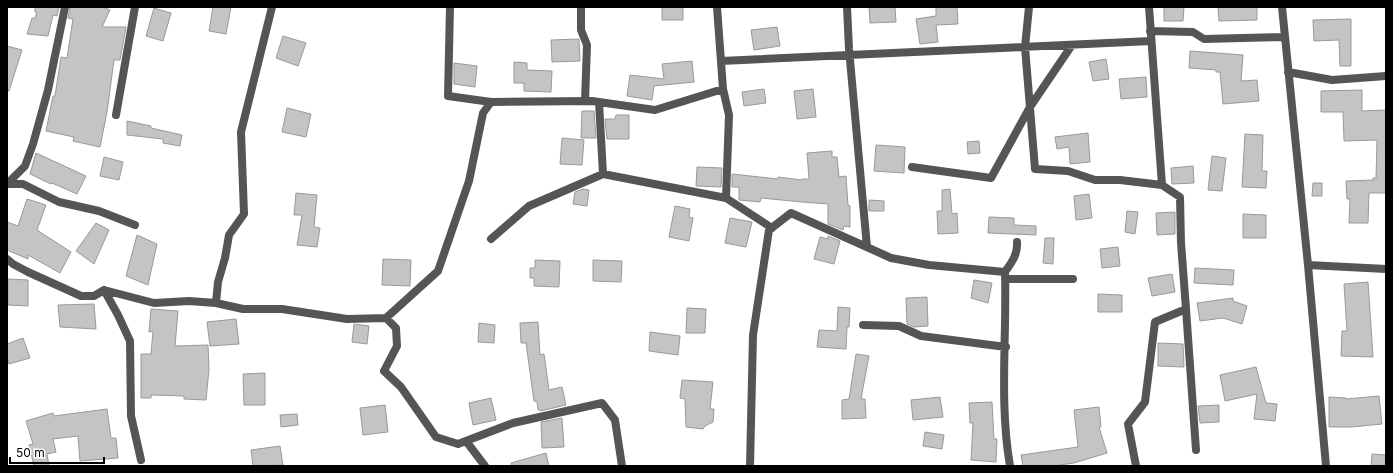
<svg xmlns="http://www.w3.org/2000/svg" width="1393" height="473" font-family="Inter,sans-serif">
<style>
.building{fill:#c4c4c4;stroke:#999}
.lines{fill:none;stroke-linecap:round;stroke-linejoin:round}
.minor{stroke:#555;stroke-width:8}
</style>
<rect width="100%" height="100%" fill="#fff"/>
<path class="building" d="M35 7H59L57 16 53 15 48 36 27 34 32 18H35L37 12H35Z
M70 7H103L110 10 102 27H126L120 60H114L107 112 100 147 73 141 74 137 46 131 53 96H55L61 57 67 58 73 19 68 18Z
M213 7H231L226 34 209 31Z
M662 7H683V20H662Z
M869 7H895L896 22 870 23Z
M936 7H957L958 24 936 25 938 42 920 44 916 19 936 16Z
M1164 7H1184L1183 21H1164Z
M1218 7H1257V20L1219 21Z
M154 8 171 13 163 41 146 36Z
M1351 19V66H1340L1339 40 1314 41 1313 20Z
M777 27 780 46 754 50 751 30Z
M283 36 306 43 298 66 276 58Z
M579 39 580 61 552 62 551 40Z
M7 46 22 50 9 91H7Z
M1190 51 1243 55 1241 81 1257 80 1259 101 1223 104 1220 72H1216V70L1189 68Z
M1106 59 1109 79 1093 81 1089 62Z
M692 61 694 82 654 86 652 100 627 96 630 75 664 79 662 64Z
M514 62 527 63V70L552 71 551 92 524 91V83H514Z
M454 63 477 66 475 87 454 84Z
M1146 77 1147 97 1121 99 1119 79Z
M764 89 766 103 744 106 742 92Z
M813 89 816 117 797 119 794 91Z
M1362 90V111L1386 110V193H1369L1368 223H1349L1350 199H1347L1346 181 1373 180V178H1376L1377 140 1344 141 1343 112H1321V91Z
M287 108 311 114 306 137 282 132Z
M582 111H594L596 138H581Z
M616 115H629V139H607L605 119H615Z
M127 121 151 126V128L182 135 180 146 163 143V139L127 135Z
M1088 133 1090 162 1070 164 1069 147 1057 149 1055 137Z
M1245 134 1263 135 1262 171H1267L1266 188 1242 187Z
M562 138 584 140 582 165 560 164Z
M979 141 980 153 968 154 967 142Z
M876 145 905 147 904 173 874 171Z
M832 151V157H837L839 177 846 176 848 205 850 206V227L844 226 843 230 828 224V204L802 202 761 198 760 202 739 200V187H732V174L778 179V177L802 180V179H809L807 153Z
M36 153 86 176 77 194 52 183 51 184 30 174Z
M1212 156 1226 158 1222 191 1208 190Z
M104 157 123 162 119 180 100 176Z
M1193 166 1194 183 1172 184 1171 168Z
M697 167 722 168 721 187 696 186Z
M1313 183H1322V196H1312Z
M583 189 589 190 587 206 573 204 575 192Z
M950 189 952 214 957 213 958 233 938 234 937 211H942V190Z
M296 193 317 195 314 227 320 228 317 247 297 245 302 215H294Z
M1089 194 1092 218 1076 220 1074 196Z
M27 199 46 205 37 230 71 252 60 273 28 255V259L7 250V222L18 226Z
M869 200 884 201V211H869Z
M675 206 690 209 689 217 693 218 689 241 669 237Z
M1127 211 1138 212 1135 234 1125 232Z
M1175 212V234L1157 235 1156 213Z
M1243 214 1266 215V238H1243Z
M989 217 1014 218V225L1036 226V235L988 233Z
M730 218 752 222 746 247 725 243Z
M96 223 109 230 94 264 76 251Z
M137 235 157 244 148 285 126 276Z
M828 236 840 241 834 264 814 259 820 237 828 239Z
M1045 238H1054L1053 264 1043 263Z
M1118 247 1120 266 1102 268 1100 249Z
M383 259 411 260 410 286 382 285Z
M535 260 560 261 559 287 534 286V278H530V268H535Z
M593 260 622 261 621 282 593 281Z
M1195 268 1234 270 1233 285 1194 283Z
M1172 274 1175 292 1152 296 1148 278Z
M8 279 28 280V306L8 305Z
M974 280 992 283 988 303 971 298Z
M1368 282 1373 357 1341 356 1342 331H1347L1344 284Z
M1098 294 1122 295V312H1098Z
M927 297 928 326 914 327 907 324 906 298Z
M1233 298V301L1247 306 1242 324 1223 318 1200 321 1197 303Z
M94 304 96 329 60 327 58 305Z
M838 307 850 308 849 327H847L846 349 817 347 819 330 837 331Z
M687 308 706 309 705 333H686Z
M151 309 178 311 175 346 208 345 209 369 206 400 184 399V396L151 395V398H141V354H151L153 331 149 332Z
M236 319 239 344 210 346 207 322Z
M538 322 540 355 544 354 549 390 562 387 566 405 540 411V410H538L537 402 534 401 526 343H521L520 323Z
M479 323 495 325 494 343 478 342Z
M354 324 369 326 367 344 352 342Z
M650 332 680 336 678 355 649 351Z
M23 338 30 358 9 364 7 356V344Z
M1158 343 1183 344 1184 367 1158 366Z
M856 354 869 356 861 399H865L866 418 842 419V400L849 399Z
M1256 367 1266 403 1277 404 1275 421 1254 419 1257 394 1225 401 1220 375Z
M265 373V405H244L243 374Z
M682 380 713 382 710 409H714L713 422 705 426 703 429 686 427 685 399 680 398Z
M1379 396 1382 424 1352 427H1329V397L1346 398V399Z
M940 397 943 417 913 420 911 400Z
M491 398 496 420 473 425 469 403Z
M992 402 994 439H997L996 462 971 460 973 423H970L969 403Z
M385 405 388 432 363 435 360 408Z
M1219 405V422L1200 423 1198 406Z
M1099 407 1101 427H1099L1107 453 1074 463 1053 466H1023L1021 455 1078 447 1074 410Z
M107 409 111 438H116L118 458 80 461 78 436 53 439 56 452 47 454 49 466H34L29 445 33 444 26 421 53 413 54 416Z
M297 414 298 425 281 427 280 415Z
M562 418 564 447 542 448 541 422Z
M925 432 944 435 942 449 923 446Z
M280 446 283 465 253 466 251 450Z
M546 453 549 466H511V463Z
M1372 454 1386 455V466H1371Z"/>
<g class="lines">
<path class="minor" d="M272 7 241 132 244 214 229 235 225 258 218 282 216 303 243 309H282L347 319 386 318 438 271 469 181 483 113 491 102
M450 7 448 96 491 102 592 101 655 110 723 89
M581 7V30L587 45 585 101
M717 7 723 89 729 115 726 198
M847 7 849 49 867 247
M1029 7 1025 47 1035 169 1068 171 1095 180H1120L1162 185 1180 197 1181 243 1186 309 1155 322 1145 402 1128 424 1136 466
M1149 7 1162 185
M1282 7 1308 265 1326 466
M1150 31 1193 32 1204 39 1285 37
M721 61 1151 41
M1288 72 1332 80 1386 76
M599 102 603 174
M116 115 135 7
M912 167 991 178 1030 107 1072 45
M7 184 25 166 33 144 48 90 65 7
M7 184H23L59 202 99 211 135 225
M491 239 529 206 603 174 726 198 772 228
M7 259 13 264 28 272 81 296H94L104 290
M1308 265 1386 269
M1005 272C1012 262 1018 254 1017 242
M1006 279H1073
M1186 309 1196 450
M386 318 396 328 397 346 384 371 401 387 436 437 458 444 513 423 602 403 615 420 622 466
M863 325 899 326 921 336 1006 347
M466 441 485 466
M141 460 131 416 130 341 118 315 104 290 154 303 189 301 216 303
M750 466 753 335 769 230 791 213 891 258 929 265 1005 272C1007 336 999 402 1010 466"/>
</g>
<rect width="1393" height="473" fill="none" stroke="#000000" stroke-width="16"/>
<path d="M10 457v6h94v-6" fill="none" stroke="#000000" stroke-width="2"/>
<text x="16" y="457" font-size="12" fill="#000000" stroke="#ffffff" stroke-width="3" paint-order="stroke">50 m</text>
</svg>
